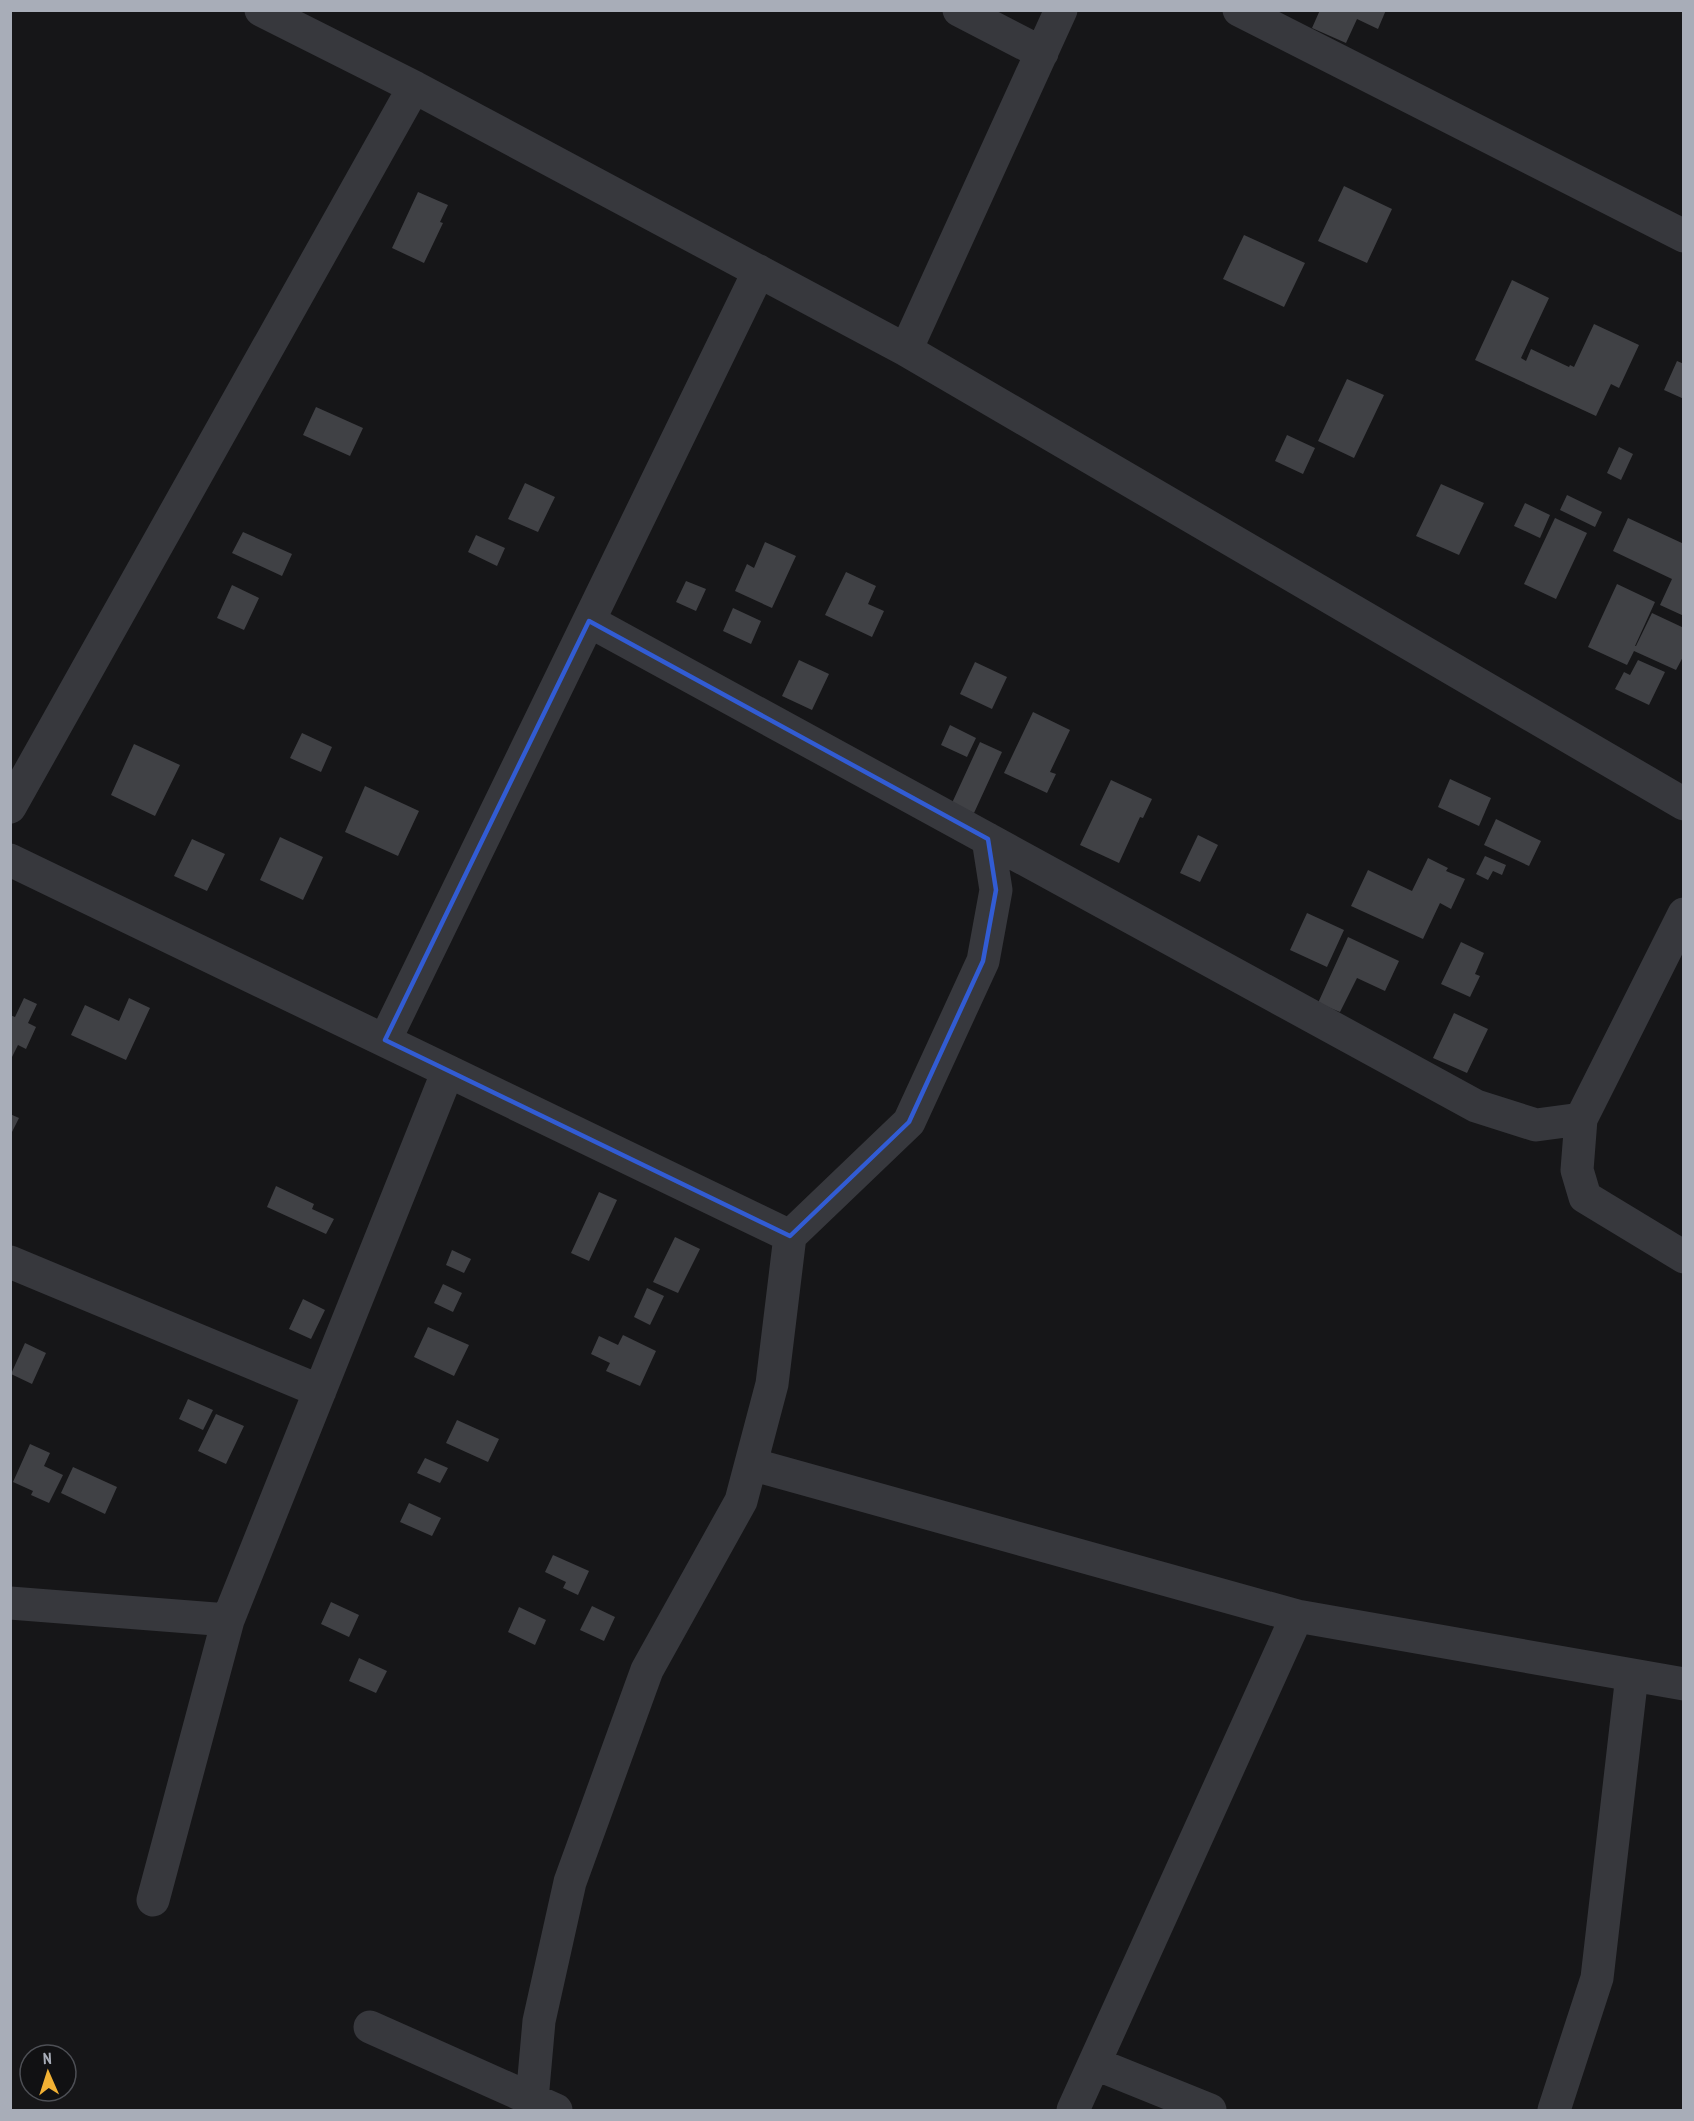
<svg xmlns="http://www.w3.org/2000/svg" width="1694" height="2121" font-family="'PT Sans Narrow',sans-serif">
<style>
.building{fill:#404145}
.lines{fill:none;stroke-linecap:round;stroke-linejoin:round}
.street{stroke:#37383d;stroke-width:33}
.marked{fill:none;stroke:#325cd3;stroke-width:4.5;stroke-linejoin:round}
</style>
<rect width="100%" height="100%" fill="#161618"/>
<path class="building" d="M1320 10H1386L1378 29 1357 19 1346 43 1312 28Z
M1344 186 1392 209 1367 263 1318 241Z
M418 192 448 205 440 222 443 223 424 263 392 248Z
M1244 235 1305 263 1284 307 1223 279Z
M1512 280 1549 298 1521 358 1526 361 1531 349 1569 367 1570 365 1574 367 1594 324 1639 345 1619 388 1611 384 1596 416 1475 360Z
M1677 361 1684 364V399L1664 390Z
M1347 379 1384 395 1354 458 1318 441Z
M316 407 363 428 350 456 303 435Z
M1287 435 1315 448 1303 474 1275 461Z
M1619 447 1633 454 1621 480 1607 473Z
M525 483 555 497 538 532 508 519Z
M1441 484 1484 503 1459 555 1416 536Z
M1567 495 1602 512 1595 527 1560 510Z
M1525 503 1550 515 1540 538 1514 526Z
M1555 518 1587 533 1556 599 1524 584Z
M1628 518 1684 544V616L1660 605 1672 579 1613 551Z
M243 532 292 554 282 576 232 553Z
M476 535 505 548 497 566 468 552Z
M765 542 796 556 772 608 735 591 747 564 754 568Z
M846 572 876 586 868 604 884 611 872 637 825 615Z
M686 581 706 589 696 611 676 602Z
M1617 584 1655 602 1635 646H1636L1652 613 1684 628V655L1676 670 1634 651 1627 665 1588 647Z
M232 585 259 598 244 630 217 618Z
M733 608 761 621 751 644 723 631Z
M799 660 829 674 812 710 782 696Z
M1638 660 1665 672 1649 705 1615 689 1624 672 1630 675Z
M975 662 1007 677 992 709 960 694Z
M1033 712 1070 730 1050 772 1056 774 1047 793 1004 773Z
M950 725 976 738 967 757 941 745Z
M302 733 332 747 321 772 290 758Z
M980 742 1002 752 974 813 952 803Z
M134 744 180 765 155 816 111 795Z
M1450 779 1491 798 1479 826 1438 807Z
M1111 780 1152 799 1143 818 1140 817 1119 863 1080 845Z
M365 786 419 811 398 856 345 832Z
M1496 819 1541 841 1529 866 1484 845Z
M1198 835 1218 845 1200 882 1180 873Z
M280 837 323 857 303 900 260 880Z
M192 839 225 854 207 891 174 876Z
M1485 856 1506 865 1502 875 1493 871 1488 880 1476 874Z
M1428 858 1448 868 1446 871 1465 879 1451 909 1440 903 1423 939 1351 906 1368 870 1412 891Z
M1307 913 1344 930 1327 967 1290 950Z
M1348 937 1399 961 1385 991 1357 978 1340 1012 1318 1003Z
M1461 942 1484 953 1475 974 1480 976 1470 997 1441 984Z
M24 998 37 1004 28 1023 36 1027 26 1049 18 1045 10 1061V1015L15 1017Z
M129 998 150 1008 126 1060 71 1035 85 1005 119 1021Z
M1454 1013 1488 1029 1467 1073 1433 1058Z
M10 1114 19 1118 10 1136Z
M276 1186 314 1204 312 1209 334 1219 326 1234 267 1207Z
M599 1192 617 1200 589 1261 571 1253Z
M675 1237 700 1249 678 1293 653 1282Z
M452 1250 471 1259 464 1273 446 1265Z
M443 1284 462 1293 453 1312 434 1303Z
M647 1288 664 1296 650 1325 634 1317Z
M303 1299 325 1310 311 1339 289 1329Z
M428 1327 469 1345 454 1376 414 1357Z
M623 1335 656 1351 640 1386 606 1371 610 1363 591 1354 599 1336 618 1345Z
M25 1343 46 1353 32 1384 11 1374Z
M188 1399 213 1410 203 1430 179 1419Z
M216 1414 244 1426 226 1464 198 1451Z
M457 1420 499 1439 488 1462 446 1443Z
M30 1444 50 1453 44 1466 63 1475 49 1503 31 1495 33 1491 13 1482Z
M425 1458 448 1468 440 1483 417 1473Z
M73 1467 117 1487 105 1514 61 1493Z
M409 1503 441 1518 432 1536 400 1522Z
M553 1555 589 1571 578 1595 563 1588 566 1582 545 1572Z
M331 1602 359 1615 349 1637 321 1624Z
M592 1606 615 1617 604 1641 580 1630Z
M519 1607 546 1620 535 1645 508 1632Z
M359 1658 387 1671 376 1693 349 1681Z"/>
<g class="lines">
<path class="street" d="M261 10 414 87 906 350 1684 804
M959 10 1042 53
M1239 10 1684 236
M906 350 1061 10
M589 621 1476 1106 1536 1125 1581 1119 1577 1170 1585 1197 1684 1257
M10 807 414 87
M10 860 790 1236
M385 1040 759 271
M1581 1119 1684 914
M10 1262 320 1391
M751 1464 1297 1616
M10 1603 228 1620
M153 1900 228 1620 448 1071
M370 2027 556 2110
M1096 2064 1210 2110
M532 2100 539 2021 570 1882 647 1670 741 1501 772 1384 790 1236 909 1122 983 961 996 890 988 839
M1073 2110 1297 1616 1684 1684
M1554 2110 1597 1978 1632 1675"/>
</g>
<path class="marked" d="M589 621 988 839 996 890 983 961 909 1122 790 1236 385 1040Z"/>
<rect width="1694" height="2121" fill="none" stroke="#a8adb8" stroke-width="24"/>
<g transform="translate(48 2073) rotate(357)"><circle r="28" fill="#111113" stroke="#4d4f55" stroke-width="1.5"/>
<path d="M0-4.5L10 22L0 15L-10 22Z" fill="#f2b134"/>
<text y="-9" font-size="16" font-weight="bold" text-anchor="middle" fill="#a8adb8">N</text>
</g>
</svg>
